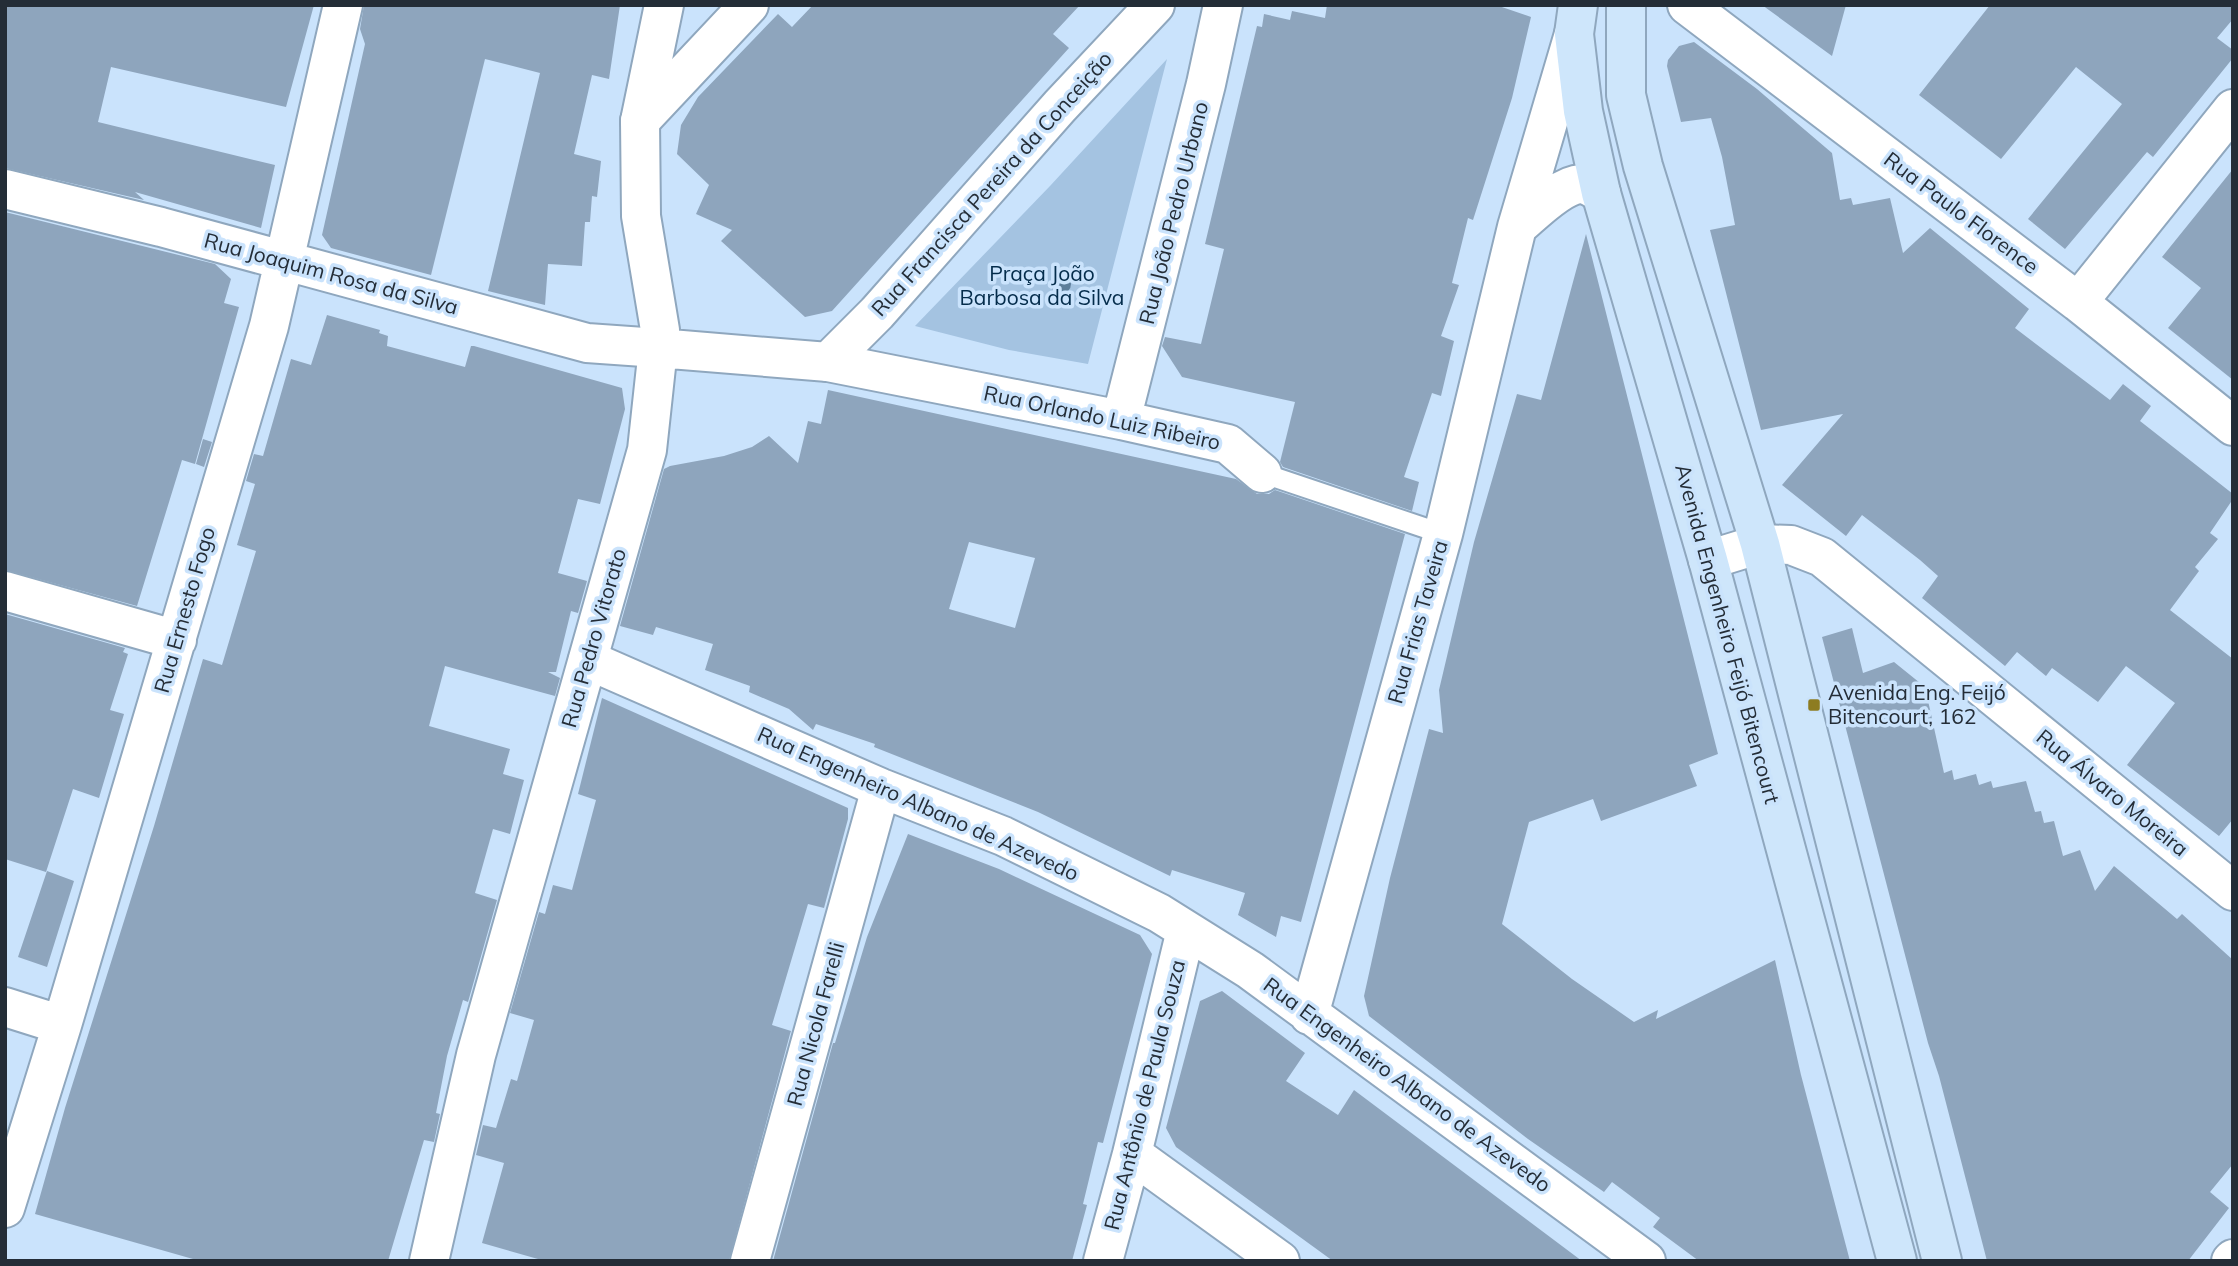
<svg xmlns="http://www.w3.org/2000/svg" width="2238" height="1266" font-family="Mulish,sans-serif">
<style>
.green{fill:#a4c3e1}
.building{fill:#8ea5bd;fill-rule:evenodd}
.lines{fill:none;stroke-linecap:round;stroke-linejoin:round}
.service-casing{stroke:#8fa7be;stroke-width:23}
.minor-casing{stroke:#8fa7be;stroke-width:42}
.tertiary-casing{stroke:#8fa7be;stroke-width:42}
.secondary-casing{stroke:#8fa7be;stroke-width:42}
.service{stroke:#fff;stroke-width:19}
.minor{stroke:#fff;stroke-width:38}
.tertiary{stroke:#fff;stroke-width:38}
.secondary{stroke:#cee6fb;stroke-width:38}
.tree{fill:#5d7e9b}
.poi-dot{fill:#8d7c21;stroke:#cae3fc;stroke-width:2.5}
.labels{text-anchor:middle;stroke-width:7;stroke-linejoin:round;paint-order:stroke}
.street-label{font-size:21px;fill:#242d37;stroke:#cae3fc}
.park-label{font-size:21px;fill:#042c4b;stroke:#cae3fc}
.poi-label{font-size:21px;fill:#242d37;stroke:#cae3fc;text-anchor:start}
</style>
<rect width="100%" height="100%" fill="#cae3fc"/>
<path class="green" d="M1167 59 1088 364 1009 350 915 326 1050 186Z"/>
<path class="building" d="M5 5H314L286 107 111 67 98 122 275 165 261 228 135 192 144 200 5 168Z
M364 5H620L609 79 592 75 574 154 601 161 597 197 592 196 590 222H585L582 266 548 264 545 305 488 291 540 73 485 59 431 275 331 248 322 235 365 44 360 29Z
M813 5H1080L1053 34 1069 48 832 311 805 317 721 241 732 230 696 214 709 185 677 154 681 125 698 97 778 14 792 27Z
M1327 5H1496L1531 17 1512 98 1473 220 1468 218 1452 283 1459 285 1441 336 1454 341 1441 396 1432 393 1404 477 1419 482 1412 511 1283 467 1280 462 1295 402 1182 377 1162 346 1165 337 1201 344 1224 249 1205 244 1257 26 1262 27 1264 14 1290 20 1292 11 1325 18Z
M1762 5H1846L1832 56Z
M1990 5H2233V19L2217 38 2233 50V58L2153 157 2147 152 2065 249 2028 219 2122 104 2076 67 2001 159 1919 95Z
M1694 42 1757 89 1832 153 1840 200 1851 198 1853 205 1890 198 1903 253 1930 228 2029 309 2015 328 2110 400 2123 384 2151 406 2140 421 2233 494V499L2210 533 2218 539 2195 567 2199 571 2170 610 2233 659V819L2219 836 2127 765 2175 703 2126 666 2098 702 2052 668 2046 676 2017 652 2005 666 1922 598 1938 576 1920 560 1862 515 1846 536 1782 485 1843 414 1761 430 1710 230 1735 225 1722 157 1711 118 1681 122 1667 66 1668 60 1679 46Z
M2233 169V380L2168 328 2201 288 2162 257Z
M5 212 215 264 231 279 224 303 239 307 195 464 182 460 137 606 5 570Z
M1586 234 1718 754 1689 765 1697 786 1601 821 1593 799 1529 822 1502 924 1572 979 1634 1022 1658 1010 1656 1019 1775 960 1801 1075 1850 1261H1699L1653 1227 1660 1218 1612 1182 1604 1192 1528 1139 1369 1016 1364 996 1390 878 1429 729 1443 733 1439 690 1474 542 1517 394 1541 400Z
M327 315 380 330 379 333 388 336 387 346 465 367 471 346H474L622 388 625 409 600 504 578 499 558 573 587 581 578 613 571 611 556 672H548L560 678 555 696 445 666 429 726 510 749 503 774 524 780 510 834 493 829 475 893 497 900 468 1002 463 1000 447 1056 436 1113 440 1114 434 1142 424 1140 388 1261H200L35 1214 65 1108 154 826 203 659 222 665 256 551 237 545 255 484 246 481 254 454 263 456 291 359 311 365Z
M828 390 1236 479 1257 494H1269L1275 490 1405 534 1301 922 1281 916 1276 937 1238 915 1245 893 1172 870 1170 876 1038 812 874 747 875 744 816 724 813 730 789 709 749 692 750 686 705 670 713 644 656 627 653 635 620 626 664 469 670 466 724 456 752 447 769 436 798 463 808 421 821 424ZM969 542 1035 558 1015 628 949 609Z
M203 439 212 442 204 467 196 464Z
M5 614 125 648 123 652 128 654 110 710 124 714 99 798 73 789 46 872 5 859Z
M1852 628 1863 673 1894 662 1925 687 1944 773 1952 770 1954 780 1976 774 1979 785 1991 781 1993 788 2026 781 2035 812 2041 811 2044 823 2054 821 2063 856 2080 850 2095 891 2114 866 2177 919 2182 914 2233 960V1164L2210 1192 2229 1208 2188 1261H1987L1939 1076 1928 1043 1822 637Z
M602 698 848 808V819L824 908 808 904 772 1025 791 1031 790 1034 729 1261H545L482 1243 504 1163 476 1155 483 1125 496 1128 511 1079 517 1081 534 1020 510 1013 539 912 545 914 553 885 572 890 596 800 578 794Z
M908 834 999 869 1140 935 1152 954 1103 1143 1098 1142 1083 1204 1087 1205 1072 1261H773L833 1043H835L867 937Z
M47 871 74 881 47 967 18 957Z
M1222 991 1305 1053 1286 1081 1338 1115 1354 1090 1582 1261H1333L1176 1147 1166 1128 1200 1001Z"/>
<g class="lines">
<defs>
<path id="service" d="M1262 473 1443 534"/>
<path id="minor" d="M1687 5 2078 302 2233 426
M640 121 749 5
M5 189 161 227 587 343 658 348
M1517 227C1533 214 1560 185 1581 184 1588 184 1595 190 1601 193
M2078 302 2233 109
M828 362 1121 420 1228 444 1262 473
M1121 420 1206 84 1223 5
M1708 560 1760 544 1791 545 1822 557 2233 891
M5 591 177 640
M588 660 881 788 1003 836 1159 913 1250 970 1646 1261
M5 1007 62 1025
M1309 1015 1443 534 1517 227 1574 34
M1132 1154 1280 1261
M5 1208 62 1025 269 326 343 5
M750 1261 881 788
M1103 1261 1132 1154 1186 930
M2231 1261 2233 1259"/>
<path id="tertiary" d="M658 348 828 362 877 313 1060 106 1155 5
M429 1261 476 1055 647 450 660 330 641 216 640 121 664 5"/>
<path id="secondary" d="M1578 5 1574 34 1583 111 1601 193 1708 560 1897 1261
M1626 5V95L1643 166 1760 544 1942 1261"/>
</defs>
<use href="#service" class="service-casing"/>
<use href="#minor" class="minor-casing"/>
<use href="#tertiary" class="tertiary-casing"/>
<use href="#secondary" class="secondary-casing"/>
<use href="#service" class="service"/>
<use href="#minor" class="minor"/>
<use href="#tertiary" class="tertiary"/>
<use href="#secondary" class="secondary"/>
</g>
<circle class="tree" cx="1061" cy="284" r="10"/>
<rect class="poi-dot" x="1807" y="698" width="14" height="14" rx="3.5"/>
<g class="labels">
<g class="street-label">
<text transform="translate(992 184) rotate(-48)" y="7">Rua Francisca Pereira da Conceição</text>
<text transform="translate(1174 213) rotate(-76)" y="7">Rua João Pedro Urbano</text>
<text transform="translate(1961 213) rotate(37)" y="7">Rua Paulo Florence</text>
<text transform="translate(331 274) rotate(15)" y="7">Rua Joaquim Rosa da Silva</text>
<text transform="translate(1102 418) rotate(12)" y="7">Rua Orlando Luiz Ribeiro</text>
<text transform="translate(185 610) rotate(-74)" y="7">Rua Ernesto Fogo</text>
<text transform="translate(1418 622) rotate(-74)" y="7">Rua Frias Taveira</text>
<text transform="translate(1727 634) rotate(75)" y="7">Avenida Engenheiro Feijó Bitencourt</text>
<text transform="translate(594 638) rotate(-74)" y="7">Rua Pedro Vitorato</text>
<text transform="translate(2112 793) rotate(39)" y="7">Rua Álvaro Moreira</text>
<text transform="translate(918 804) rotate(24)" y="7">Rua Engenheiro Albano de Azevedo</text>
<text transform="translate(816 1024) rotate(-75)" y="7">Rua Nicola Farelli</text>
<text transform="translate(1407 1085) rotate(36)" y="7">Rua Engenheiro Albano de Azevedo</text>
<text transform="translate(1145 1095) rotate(-76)" y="7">Rua Antônio de Paula Souza</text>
</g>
<g class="park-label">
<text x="1042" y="281">Praça João<tspan x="1042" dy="24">Barbosa da Silva</tspan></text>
</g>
<g class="poi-label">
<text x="1828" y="700">Avenida Eng. Feijó<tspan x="1828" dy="24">Bitencourt, 162</tspan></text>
</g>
</g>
<rect width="2238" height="1266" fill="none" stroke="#242d37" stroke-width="14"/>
</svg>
